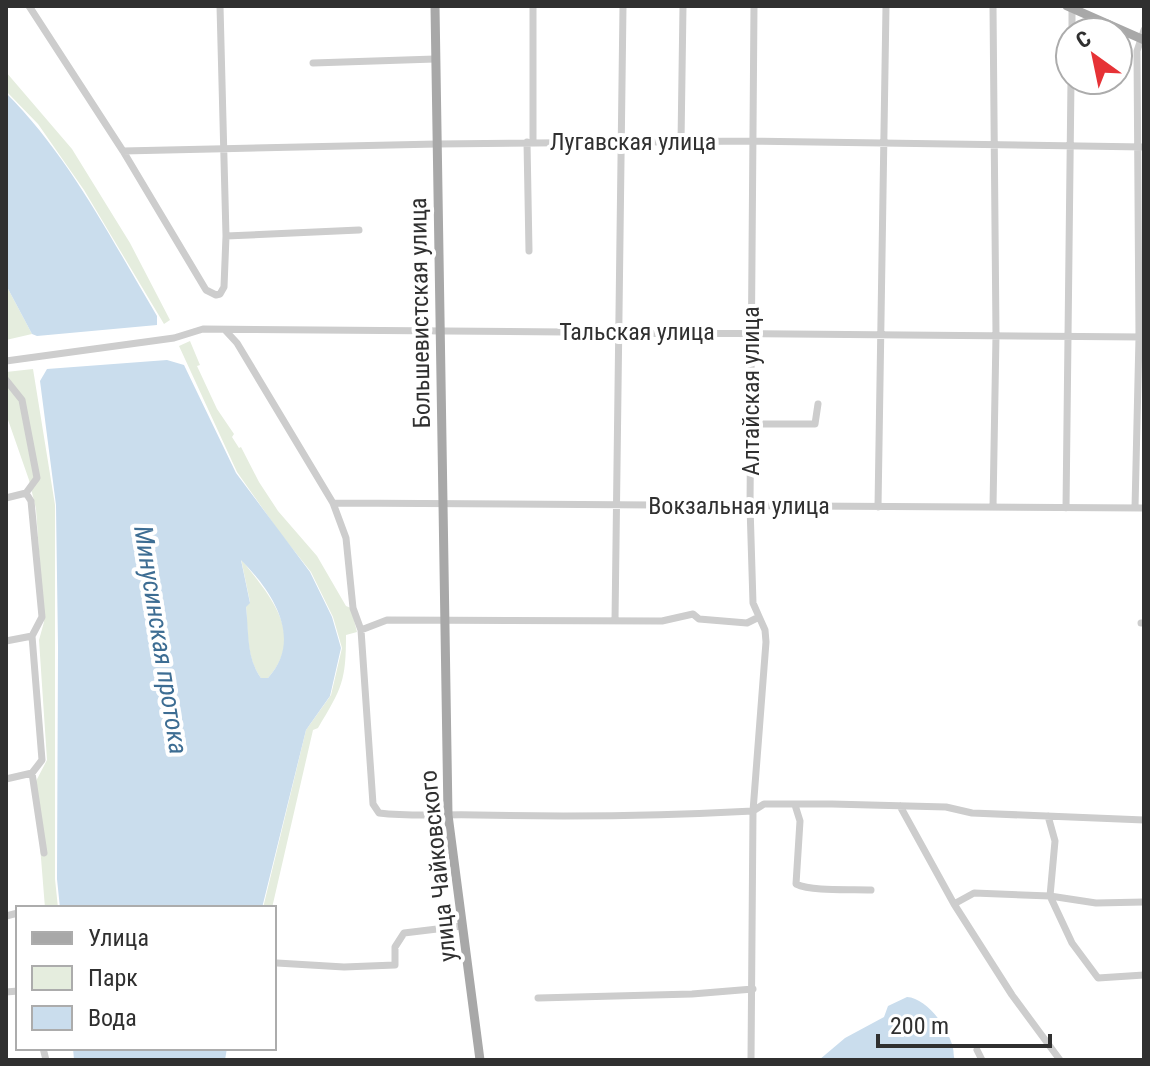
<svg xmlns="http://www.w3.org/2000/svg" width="1150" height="1066" font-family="'Roboto Condensed',sans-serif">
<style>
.green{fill:#e5edde}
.water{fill:#cadded;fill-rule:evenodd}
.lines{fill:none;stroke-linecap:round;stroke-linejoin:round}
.minor{stroke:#cdcdcd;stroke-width:7}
.major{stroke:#a8a8a8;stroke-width:9}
.labels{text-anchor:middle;stroke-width:8;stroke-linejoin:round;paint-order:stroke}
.street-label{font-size:24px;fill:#303030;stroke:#fff}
.water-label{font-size:26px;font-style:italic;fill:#3d6d93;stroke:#fff}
</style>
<rect width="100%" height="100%" fill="#fff"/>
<path class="green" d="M6 72 72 149 130 243 170 320 164 324 84 190 38 124 6 91Z
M6 285 32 334 6 340Z
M190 341 200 365 197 366 217 409 234 434 232 437 239 448 241 447 259 482 278 511 317 556 346 606 351 608 357 632 346 635C346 681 342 688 318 728L313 730 272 908H263L306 730 331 695 342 648 333 617 311 572 280 533 237 472 179 346Z
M33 369 55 505V879L58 908H45L35 783 47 760 39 640 44 622 36 509 29 480 6 414V372Z
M241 559C269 595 307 635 268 678H261C246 658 248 631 246 606L250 602Z"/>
<path class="water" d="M6 93C70 157 111 239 157 316V325L37 336 32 334 6 285Z
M167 360 184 365 236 473 310 572 332 617 341 648 330 696 306 730 262 908H60L57 879 58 647 56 505 40 381 47 369ZM241 560C272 591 304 639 268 678H261C246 658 249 631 246 607L250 603Z
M907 997C927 998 949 1029 953 1048 954 1052 953 1056 955 1060H819L845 1038 884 1017 888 1006Z
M73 1048H227L225 1060H74Z"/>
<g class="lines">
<path class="minor" d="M29 6 123 151 206 290 216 295 220 294 224 287 226 236 220 6
M533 6V142
M993 6 996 335 993 507
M1072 32V8
M313 63 435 59
M527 142 529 251
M681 142 683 6
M123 151 437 144 751 141 1144 147
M226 236 359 230
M225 330 237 343 333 503 346 538 353 608 361 630 373 804 379 813C412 817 444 814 477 815 569 817 660 816 753 811L764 804H832L946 807 972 813 1144 820
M6 361 174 338 203 329 1144 337
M6 380 22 400 37 478 26 493 31 501 42 617 32 636 42 760 32 773 44 853
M751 424H815L818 404
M6 498 26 493
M333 503 1144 508
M878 507 886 6
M1066 508 1071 80
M1135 508 1139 337 1137 51 1144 30
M615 621 623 6
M1141 623H1144
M361 630 387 620 662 621 693 614 699 619 747 623 759 617
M6 641 32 636
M6 779 32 773
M795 805 800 821 796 884C813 892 850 889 871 890
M900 806 954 904 1012 995 1060 1060
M1048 816 1055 841 1050 896 1072 943 1098 978 1144 975
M954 904 974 893 1050 896 1096 903 1144 902
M6 916 18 913
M277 963 344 967 395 965V947L404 933 462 926
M6 992 18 991
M538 998 692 994 753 989
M43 1048 46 1060
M977 1050 982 1060
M751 1060 753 811 766 642 765 630 753 603 750 506 754 6"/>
<path class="major" d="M435 6 448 815 480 1060
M1067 6 1144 40"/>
</g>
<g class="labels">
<g class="street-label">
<text x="633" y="150">Лугавская улица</text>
<text transform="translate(420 313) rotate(-91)" y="8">Большевистская улица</text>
<text x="637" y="340">Тальская улица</text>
<text transform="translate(751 391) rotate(-90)" y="8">Алтайская улица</text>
<text x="739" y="514">Вокзальная улица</text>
<text transform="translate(438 866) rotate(-96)" y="8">улица Чайковского</text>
</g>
<g class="water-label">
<text transform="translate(161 640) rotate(81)" y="9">Минусинская протока</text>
</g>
</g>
<rect width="1150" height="1066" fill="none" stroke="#303030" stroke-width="16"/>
<rect x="16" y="906" width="260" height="144" fill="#ffffff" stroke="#acacac" stroke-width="2"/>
<rect x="32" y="932" width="40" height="12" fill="#a8a8a8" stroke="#acacac" stroke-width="2"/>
<text x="88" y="946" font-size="24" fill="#303030">Улица</text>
<rect x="32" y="966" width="40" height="24" fill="#e5edde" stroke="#acacac" stroke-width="2"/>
<text x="88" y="986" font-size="24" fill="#303030">Парк</text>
<rect x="32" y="1006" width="40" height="24" fill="#cadded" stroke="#acacac" stroke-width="2"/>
<text x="88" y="1026" font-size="24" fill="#303030">Вода</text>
<g transform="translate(1094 56) rotate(327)"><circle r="38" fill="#ffffff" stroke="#acacac" stroke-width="2"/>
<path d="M0-6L14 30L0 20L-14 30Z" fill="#e63236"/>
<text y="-12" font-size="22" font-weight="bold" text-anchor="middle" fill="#303030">С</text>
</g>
<path d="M878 1034v12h172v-12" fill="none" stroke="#303030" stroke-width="4"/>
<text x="890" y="1034" font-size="24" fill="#303030" stroke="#ffffff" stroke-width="6" paint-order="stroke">200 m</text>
</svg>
